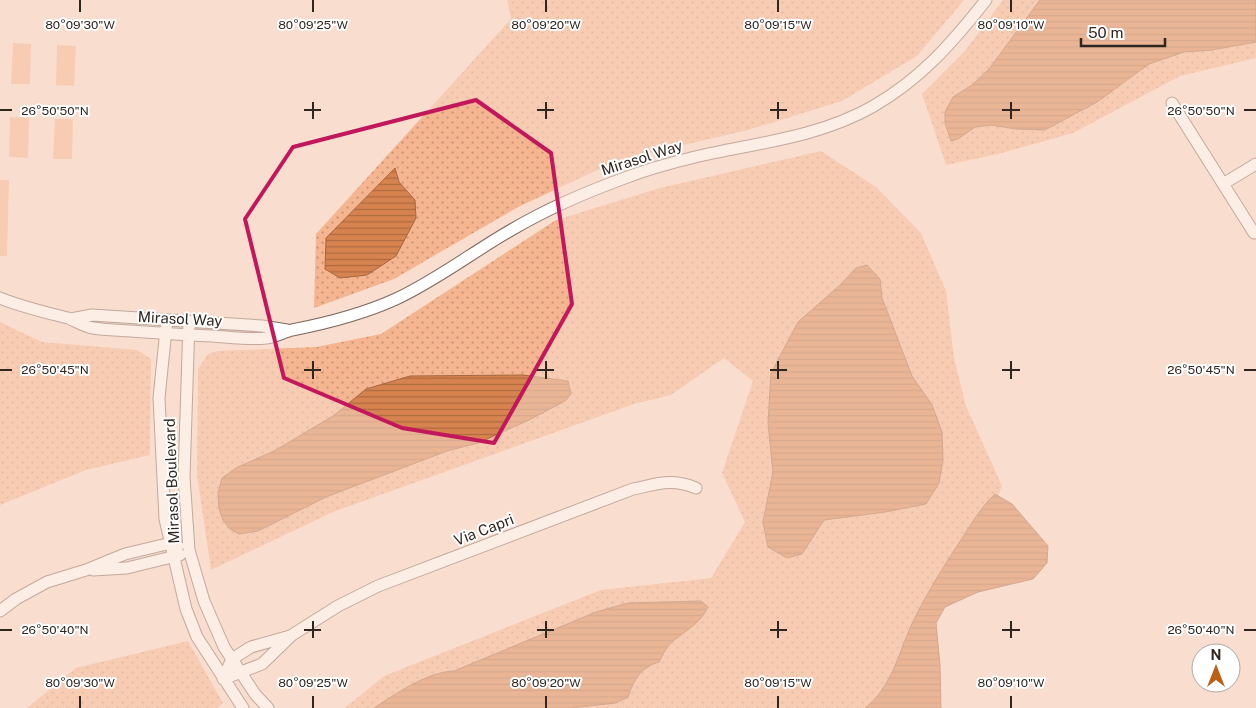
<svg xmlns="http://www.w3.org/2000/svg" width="1256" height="708" font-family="'Public Sans',sans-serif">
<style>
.grass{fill:url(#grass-dots)}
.garden{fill:#f4b590}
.water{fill:url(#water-rules);stroke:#a46741}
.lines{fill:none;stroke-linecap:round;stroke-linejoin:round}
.minor-casing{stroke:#7e685b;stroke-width:13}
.minor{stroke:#fff;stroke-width:11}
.marked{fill:none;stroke:#c2185b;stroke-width:4;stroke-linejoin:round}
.ticks{fill:none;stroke:#302620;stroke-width:2}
.labels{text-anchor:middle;stroke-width:4;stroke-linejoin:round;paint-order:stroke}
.street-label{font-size:15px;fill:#302620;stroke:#fff}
.ticks-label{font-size:12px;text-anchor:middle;fill:#302620;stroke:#fff;stroke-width:4;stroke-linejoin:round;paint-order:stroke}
</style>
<defs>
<pattern id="grass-dots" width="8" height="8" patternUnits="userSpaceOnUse" patternTransform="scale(1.25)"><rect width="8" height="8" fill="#f4b590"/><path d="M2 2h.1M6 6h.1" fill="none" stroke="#c69375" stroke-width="1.8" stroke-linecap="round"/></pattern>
<pattern id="water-rules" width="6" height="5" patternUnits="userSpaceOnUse" patternTransform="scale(1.25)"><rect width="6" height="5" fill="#d6834f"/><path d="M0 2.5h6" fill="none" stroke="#ae6b41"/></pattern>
</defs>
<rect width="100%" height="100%" fill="#f9ded0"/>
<path class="grass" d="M507 0H964L917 56 842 101 748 130 619 160 518 207 394 279 314 308 316 234 511 19Z
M1003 0H1256V58L1180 76 1073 133 998 154 946 165 922 94 965 51Z
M821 151 876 187 921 233 946 291 954 358 966 406 1002 486 983 531 882 708H345L384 676 601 590 711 578 745 522 722 473 753 381 724 358 671 395 634 404 333 512 211 570 197 475 198 369 208 354 218 351 316 347 381 334 556 220 660 188Z
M0 322 42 342 137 350 151 359 150 455 86 470 0 505Z
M188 641 223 703 217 708H27L76 668Z"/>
<path class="garden" d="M13 43 31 44 30 84H11Z
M57 45 76 46 74 86 56 85Z
M10 117 29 118 28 158 9 157Z
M55 119H73L72 159H53Z
M0 180H9L7 256H0Z"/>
<path class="water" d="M1040 0H1256V42L1212 50 1184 52 1149 64 1097 102 1045 130 1016 129 991 125 975 127 958 139 951 141 945 123V112L953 97 972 85 989 69Z
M395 168 399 182 415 200 416 218 396 256 367 275 340 278 325 269 326 238Z
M867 265 880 279 882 298 912 376 932 405 942 432 943 460 939 483 926 504 885 512 824 520 802 554 787 558 768 547 763 522 773 472 768 423 771 373 798 322 840 285 856 268Z
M523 375 568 381 571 394 565 401 529 420 478 443 447 451 326 497 258 531 239 534 230 529 223 520 219 509 218 493 222 478 236 468 274 451 333 416 366 389 410 376Z
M995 494 1012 504 1048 546 1047 563 1033 579 978 592 945 607 936 623 940 665 941 708H865C891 688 898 655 911 626 924 598 940 572 957 546 969 528 979 509 995 494Z
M701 601 708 607C699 625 686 630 672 642 666 647 663 655 659 662 641 667 634 679 628 697L616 703 569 708H374C397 693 427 672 454 671L596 612 628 603Z"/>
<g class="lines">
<defs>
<path id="minor" d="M1172 103 1254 233
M1223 184 1256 164
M0 298C22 307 44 312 68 318 76 321 84 327 93 328 105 330 118 330 131 331 158 333 185 335 212 336 228 337 251 340 266 338 275 337 284 332 292 330 328 323 363 314 396 299 437 280 474 251 513 229 547 209 584 193 622 179 645 170 670 163 695 157 755 143 817 138 872 107 921 79 952 43 986 0
M71 319 92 315 262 326 287 330
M167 320 159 398 165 519 186 609 197 637 243 708
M189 322 184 477 189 550 204 601 224 647 255 694 268 708
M93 570 127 568 180 555
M0 611 16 599 47 582 86 570 125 554 171 543 178 546
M223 679 262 664 292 635 338 606 378 586 633 489C658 484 671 478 696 488
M223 679 232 659 251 647 290 636"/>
</defs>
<use href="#minor" class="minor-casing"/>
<use href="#minor" class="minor"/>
</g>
<path d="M0 0H1256V708H0ZM476 100 551 153 572 304 494 443 402 428 284 378 245 219 293 147Z" fill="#f9ded0" fill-opacity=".55" fill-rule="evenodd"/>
<path class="marked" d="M476 100 551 153 572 304 494 443 402 428 284 378 245 219 293 147Z"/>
<path class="ticks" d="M80 0V12M313 0V12M546 0V12M778 0V12M1011 0V12M313 102V119M546 102V119M778 102V119M1011 102V119M0 110H12M304 110H321M537 110H554M770 110H787M1002 110H1020M1244 110H1256M313 361V379M546 361V379M778 361V379M1011 361V379M0 370H12M304 370H321M537 370H554M770 370H787M1002 370H1020M1244 370H1256M313 621V638M546 621V638M778 621V638M1011 621V638M0 630H12M304 630H321M537 630H554M770 630H787M1002 630H1020M1244 630H1256M80 696V708M313 696V708M546 696V708M778 696V708M1011 696V708"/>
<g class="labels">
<g class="street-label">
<text transform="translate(642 158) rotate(-18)" y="5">Mirasol Way</text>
<text transform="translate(180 319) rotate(3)" y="5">Mirasol Way</text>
<text transform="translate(172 481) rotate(-92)" y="5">Mirasol Boulevard</text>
<text transform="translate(484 530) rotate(-21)" y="5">Via Capri</text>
</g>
</g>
<g class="ticks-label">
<text x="80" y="29">80°09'30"W</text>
<text x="313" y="29">80°09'25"W</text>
<text x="546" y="29">80°09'20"W</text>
<text x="778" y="29">80°09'15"W</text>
<text x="1011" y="29">80°09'10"W</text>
<text x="55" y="115">26°50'50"N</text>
<text x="1201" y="115">26°50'50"N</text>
<text x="55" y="374">26°50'45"N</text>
<text x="1201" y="374">26°50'45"N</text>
<text x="55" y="634">26°50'40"N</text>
<text x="1201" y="634">26°50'40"N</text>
<text x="80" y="687">80°09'30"W</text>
<text x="313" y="687">80°09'25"W</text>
<text x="546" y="687">80°09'20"W</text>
<text x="778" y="687">80°09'15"W</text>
<text x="1011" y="687">80°09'10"W</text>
</g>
<g transform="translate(1216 668)"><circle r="24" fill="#ffffff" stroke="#aca8a6"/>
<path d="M0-4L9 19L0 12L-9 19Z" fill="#bd5e15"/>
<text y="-8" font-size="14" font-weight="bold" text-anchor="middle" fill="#302620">N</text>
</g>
<path d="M1081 38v8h84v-8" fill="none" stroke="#302620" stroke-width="2.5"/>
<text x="1088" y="38" font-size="15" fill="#302620" stroke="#ffffff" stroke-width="4" paint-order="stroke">50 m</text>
</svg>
